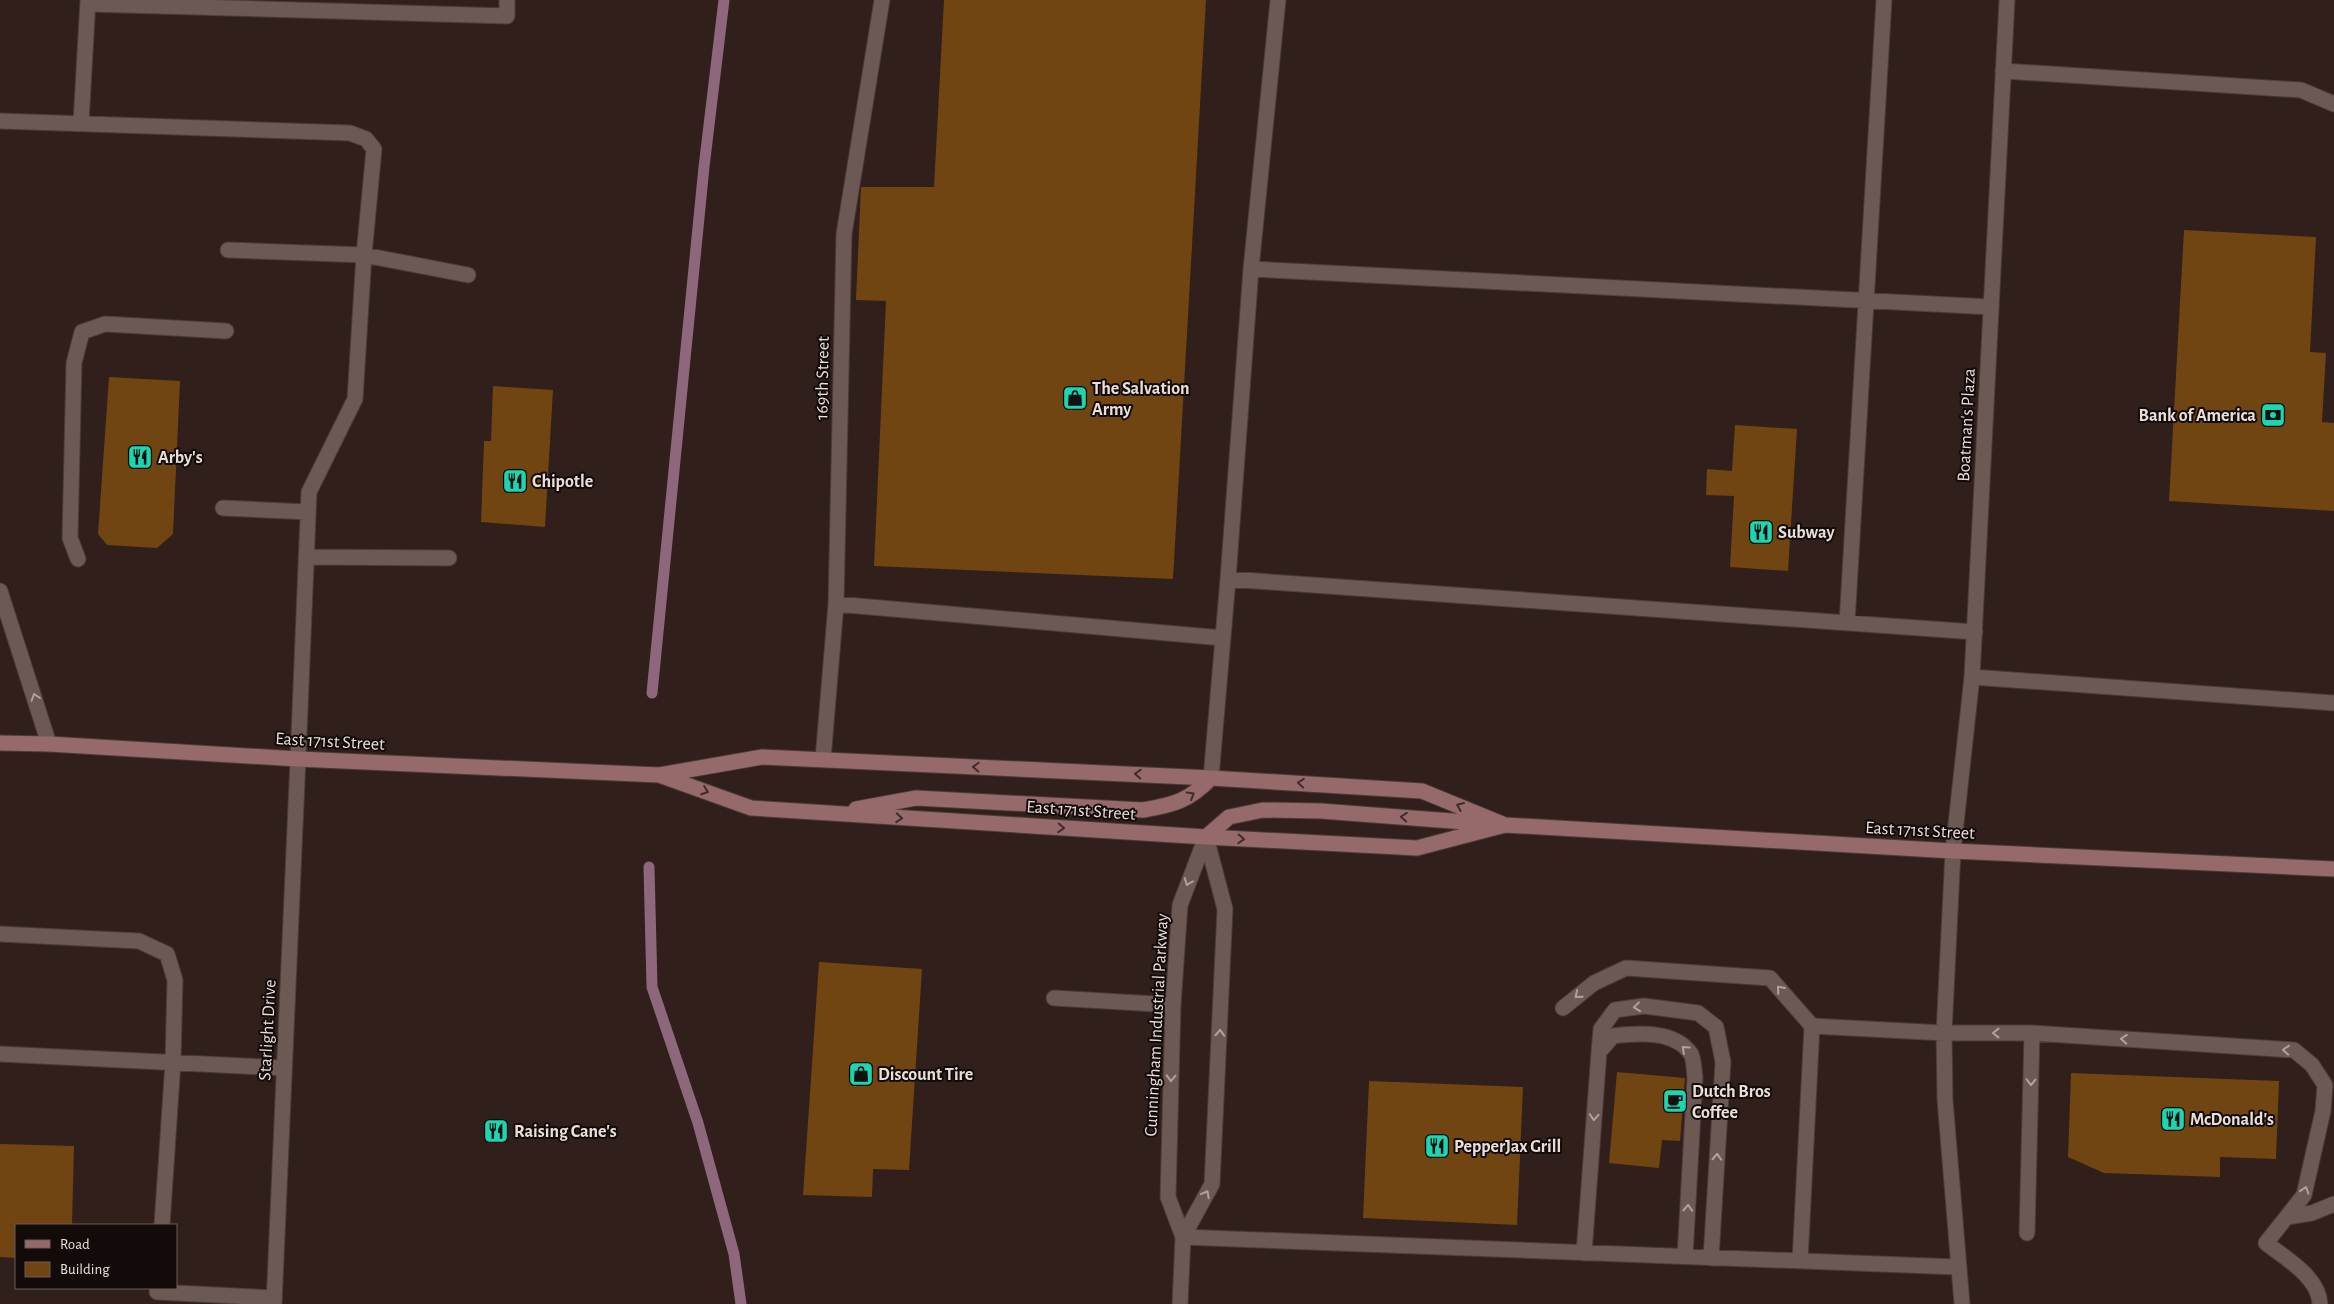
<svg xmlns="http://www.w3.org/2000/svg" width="2334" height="1304" font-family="'Alegreya Sans',sans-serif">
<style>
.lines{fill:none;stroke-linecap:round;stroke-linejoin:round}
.stream{stroke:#8f677d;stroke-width:11}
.building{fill:#704512}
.lane-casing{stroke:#4a3c38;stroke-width:17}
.street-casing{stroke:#4a3c38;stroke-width:17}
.secondary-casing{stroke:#4a3c38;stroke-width:17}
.lane{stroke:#6c5953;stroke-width:15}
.street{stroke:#6c5953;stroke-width:15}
.secondary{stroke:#96696a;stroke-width:15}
.oneway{stroke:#b1a29e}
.oneway2{stroke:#402c2b}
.labels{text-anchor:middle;stroke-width:4;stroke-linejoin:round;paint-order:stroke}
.street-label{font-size:18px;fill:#eadedb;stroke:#120b09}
.poi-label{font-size:18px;font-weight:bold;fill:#eadedb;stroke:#120b09;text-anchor:start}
</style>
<rect width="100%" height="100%" fill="#301f1a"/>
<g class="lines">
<path class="stream" d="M652 693 704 167 724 0
M649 867 652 987 698 1123 734 1254 741 1304"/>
</g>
<path class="building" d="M944 0H1206L1173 579 874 566 886 301 856 300 861 187H934Z
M2184 230 2316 237 2310 352 2326 353 2322 422 2334 423V511L2169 501Z
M109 377 180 381 173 534 157 548 107 545 98 534Z
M493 386 553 390 545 527 481 522 484 441H491Z
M1735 425 1797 429 1788 571 1730 567 1734 496 1706 495 1707 469 1732 471Z
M819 962 922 969 909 1170 873 1169 872 1197 803 1195Z
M1617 1072 1685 1078 1680 1141 1662 1140 1659 1168 1609 1163Z
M2071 1073 2279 1081 2276 1159 2220 1157V1177L2104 1173 2068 1157Z
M1369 1081 1523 1087 1517 1225 1363 1218Z
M0 1144 74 1146 72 1225H16V1258L0 1257Z"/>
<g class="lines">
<defs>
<path id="lane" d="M88 4 507 16V0
M2003 71 2301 90 2334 104
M0 121 350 133 366 139 374 149 364 255 355 399 309 492 298 759
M81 123 88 0
M228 250 364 255 468 275
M1251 269 1991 307
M223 508 308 512
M306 557 449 558
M78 559 70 538 74 363 82 332 105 324 226 331
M1228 579 1251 269 1278 0
M0 591 49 744
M836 604 1223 638
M1847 623 1884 0
M1972 677 2334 703
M823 759 836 604 844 234 882 0
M1211 778 1228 579 1975 632
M1953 851 1944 1033 1945 1100 1962 1304
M0 934 139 941 167 954 175 980 173 1062 162 1225
M1054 998 1173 1005
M1563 1008 1594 983 1626 968 1770 978 1812 1026 1800 1261
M1812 1026 1944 1033H2032L2294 1050 2312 1065 2325 1085 2323 1111 2304 1195 2266 1243C2285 1258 2319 1277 2320 1304
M1599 1052 1601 1029 1615 1010 1644 1006 1698 1013 1716 1027 1723 1062 1711 1258
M0 1054 284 1068
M2287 1217 2312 1213 2334 1204
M2027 1233 2032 1033
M1183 1237 1957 1267
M1584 1253 1599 1052 1613 1036C1638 1033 1675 1030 1691 1054 1694 1059 1694 1071 1695 1077L1685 1256
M158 1288 157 1292 274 1298"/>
<path id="street" d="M1953 851 1972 677 2007 0
M1183 1237 1212 1184 1225 909 1206 837
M274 1304 298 759
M1180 1304 1183 1237 1168 1197 1173 1005 1180 905 1206 837"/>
<path id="secondary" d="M0 743 49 744 298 759 659 775 762 757 1211 778 1422 791 1505 825
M659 775 751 808 1206 837 1417 848 1505 825 1953 851 2334 869
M856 809 916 798 1143 810C1173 805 1189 801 1211 778
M1206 837 1229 817 1263 810 1321 811 1491 824"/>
</defs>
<use href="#lane" class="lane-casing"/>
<use href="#street" class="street-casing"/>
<use href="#secondary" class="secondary-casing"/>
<use href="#lane" class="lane"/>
<use href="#street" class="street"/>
<use href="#secondary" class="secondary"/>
</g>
<defs><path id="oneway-chevron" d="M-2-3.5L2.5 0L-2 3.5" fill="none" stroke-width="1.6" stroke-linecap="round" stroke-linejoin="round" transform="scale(1.25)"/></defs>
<g class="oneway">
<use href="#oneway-chevron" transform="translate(35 697) rotate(-108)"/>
<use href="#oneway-chevron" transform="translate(1188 882) rotate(111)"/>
<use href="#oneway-chevron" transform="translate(1780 989) rotate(-131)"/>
<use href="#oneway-chevron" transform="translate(1578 995) rotate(141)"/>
<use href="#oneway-chevron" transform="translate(1637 1007) rotate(173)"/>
<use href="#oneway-chevron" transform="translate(1220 1033) rotate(-87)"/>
<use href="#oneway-chevron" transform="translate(1996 1033) rotate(180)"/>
<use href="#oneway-chevron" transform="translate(2124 1039) rotate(-176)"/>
<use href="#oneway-chevron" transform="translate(1685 1049) rotate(-138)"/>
<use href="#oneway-chevron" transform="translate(2286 1050) rotate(-175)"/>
<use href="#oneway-chevron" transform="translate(1171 1078) rotate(92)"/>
<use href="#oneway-chevron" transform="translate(2031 1082) rotate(91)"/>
<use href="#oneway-chevron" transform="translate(1594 1117) rotate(94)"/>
<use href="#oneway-chevron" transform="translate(1717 1157) rotate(-87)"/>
<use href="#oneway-chevron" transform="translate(2305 1190) rotate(-73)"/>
<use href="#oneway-chevron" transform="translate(1206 1194) rotate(-62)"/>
<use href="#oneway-chevron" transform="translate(1688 1208) rotate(-87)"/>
</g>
<g class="oneway2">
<use href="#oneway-chevron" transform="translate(976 767) rotate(-177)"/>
<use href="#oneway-chevron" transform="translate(1138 774) rotate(-177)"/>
<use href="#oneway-chevron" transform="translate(1301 783) rotate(-176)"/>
<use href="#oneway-chevron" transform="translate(705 791) rotate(20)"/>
<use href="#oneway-chevron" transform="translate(1191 795) rotate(-31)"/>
<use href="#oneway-chevron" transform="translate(1460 806) rotate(-157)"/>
<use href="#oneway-chevron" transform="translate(1404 817) rotate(-176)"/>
<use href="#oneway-chevron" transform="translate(899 818) rotate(4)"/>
<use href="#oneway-chevron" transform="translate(1061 828) rotate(4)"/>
<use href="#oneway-chevron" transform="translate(1241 839) rotate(3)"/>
</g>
<defs>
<symbol id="shop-square" viewBox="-11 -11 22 22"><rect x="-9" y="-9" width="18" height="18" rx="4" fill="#1cd5b1" stroke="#120b09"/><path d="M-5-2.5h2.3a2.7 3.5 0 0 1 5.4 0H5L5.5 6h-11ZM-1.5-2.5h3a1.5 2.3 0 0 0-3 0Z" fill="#111"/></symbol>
<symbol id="bank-square" viewBox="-11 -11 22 22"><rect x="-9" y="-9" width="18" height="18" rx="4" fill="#1cd5b1" stroke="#120b09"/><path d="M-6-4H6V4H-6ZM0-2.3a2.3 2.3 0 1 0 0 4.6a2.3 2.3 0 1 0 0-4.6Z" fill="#111"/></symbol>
<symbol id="restaurant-square" viewBox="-11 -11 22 22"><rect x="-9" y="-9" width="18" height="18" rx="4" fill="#1cd5b1" stroke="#120b09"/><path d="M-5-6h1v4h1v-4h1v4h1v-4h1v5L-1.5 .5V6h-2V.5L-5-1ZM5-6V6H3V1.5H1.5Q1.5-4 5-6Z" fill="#111"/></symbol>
<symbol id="cafe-square" viewBox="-11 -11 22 22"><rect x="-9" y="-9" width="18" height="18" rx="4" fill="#1cd5b1" stroke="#120b09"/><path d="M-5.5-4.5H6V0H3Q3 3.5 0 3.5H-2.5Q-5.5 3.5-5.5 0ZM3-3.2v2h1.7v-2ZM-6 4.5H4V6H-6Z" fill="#111"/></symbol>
</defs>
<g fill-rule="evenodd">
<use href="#shop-square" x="1061" y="384" width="28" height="28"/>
<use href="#bank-square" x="2259" y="401" width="28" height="28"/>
<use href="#restaurant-square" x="126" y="443" width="28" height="28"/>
<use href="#restaurant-square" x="501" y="467" width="28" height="28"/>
<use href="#restaurant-square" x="1747" y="518" width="28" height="28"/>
<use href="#shop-square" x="847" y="1060" width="28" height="28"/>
<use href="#cafe-square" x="1661" y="1087" width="28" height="28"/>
<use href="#restaurant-square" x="2159" y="1105" width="28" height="28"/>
<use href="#restaurant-square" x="482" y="1117" width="28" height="28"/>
<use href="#restaurant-square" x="1423" y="1132" width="28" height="28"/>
</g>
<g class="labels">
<g class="street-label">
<text transform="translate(822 378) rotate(-89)" y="6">169th Street</text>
<text transform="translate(1966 425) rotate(-87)" y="6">Boatman's Plaza</text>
<text transform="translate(330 741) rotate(3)" y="6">East 171st Street</text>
<text transform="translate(1081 810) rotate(4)" y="6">East 171st Street</text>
<text transform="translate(1920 830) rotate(3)" y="6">East 171st Street</text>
<text transform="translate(1156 1025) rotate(-87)" y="6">Cunningham Industrial Parkway</text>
<text transform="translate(267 1030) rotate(-87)" y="6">Starlight Drive</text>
</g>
<g class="poi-label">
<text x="1092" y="394">The Salvation<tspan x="1092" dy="21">Army</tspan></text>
<text x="2256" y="421" text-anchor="end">Bank of America</text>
<text x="158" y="463">Arby's</text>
<text x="532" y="487">Chipotle</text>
<text x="1778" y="538">Subway</text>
<text x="878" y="1080">Discount Tire</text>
<text x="1692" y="1097">Dutch Bros<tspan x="1692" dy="21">Coffee</tspan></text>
<text x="2190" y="1125">McDonald's</text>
<text x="514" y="1137">Raising Cane's</text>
<text x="1454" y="1152">PepperJax Grill</text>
</g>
</g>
<rect x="15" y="1224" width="162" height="65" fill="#120b09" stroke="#685f5d"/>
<rect x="25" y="1240" width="25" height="8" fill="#96696a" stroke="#685f5d"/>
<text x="60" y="1249" font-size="15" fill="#eadedb">Road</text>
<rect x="25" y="1262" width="25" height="15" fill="#704512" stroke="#685f5d"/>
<text x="60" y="1274" font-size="15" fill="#eadedb">Building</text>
</svg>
